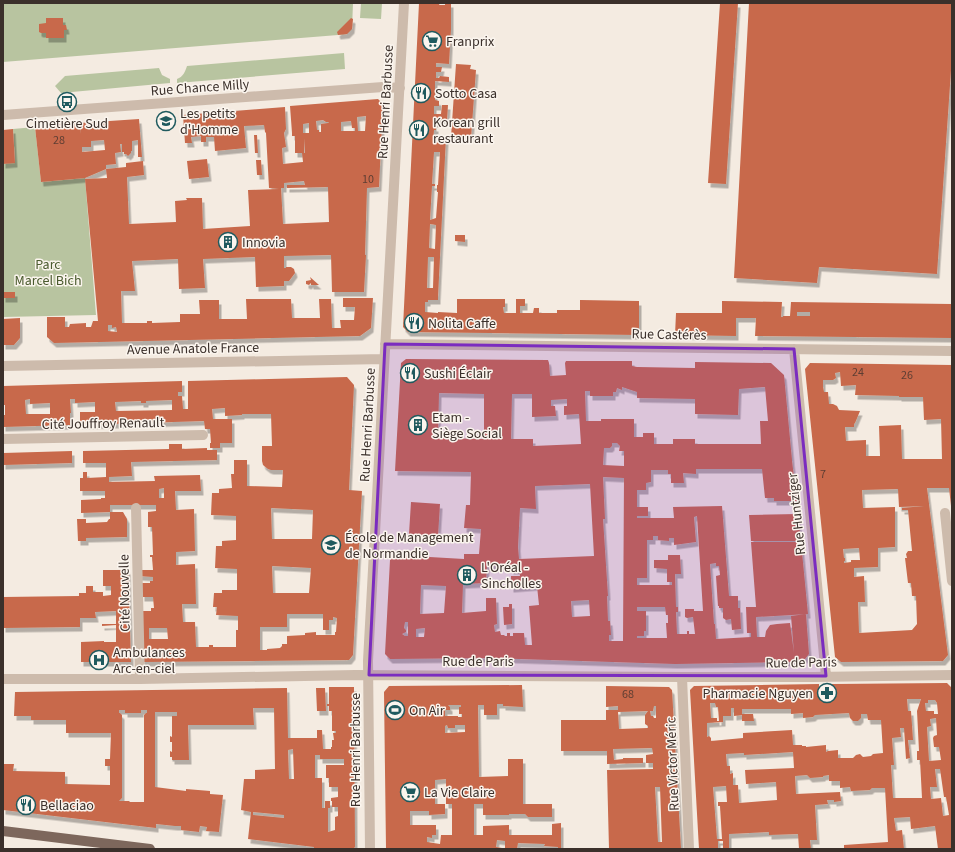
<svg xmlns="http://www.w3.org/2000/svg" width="955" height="852" font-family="'Source Sans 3',sans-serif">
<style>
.green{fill:#b8c4a0}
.building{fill:#c8694b;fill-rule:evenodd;filter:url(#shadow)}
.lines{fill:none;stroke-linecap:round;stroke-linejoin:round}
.minor{stroke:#cdbbac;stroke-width:10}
.major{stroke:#7d675c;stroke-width:10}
.marked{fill:#7b2cbf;fill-opacity:0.2;stroke:#7b2cbf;stroke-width:3;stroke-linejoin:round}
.labels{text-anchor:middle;stroke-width:3;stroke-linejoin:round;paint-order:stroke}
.number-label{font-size:12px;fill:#5e3e33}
.poi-label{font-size:14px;fill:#3b302b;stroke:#fbf5ee;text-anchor:start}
.street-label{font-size:14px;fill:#3b302b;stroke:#fbf5ee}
.park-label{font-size:14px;fill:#4a5a2e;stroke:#fbf5ee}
</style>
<defs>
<filter id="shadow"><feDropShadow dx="2.5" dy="4.5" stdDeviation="0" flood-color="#0004"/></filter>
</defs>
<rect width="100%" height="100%" fill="#f4ebe1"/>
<path class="green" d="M3 3H353L352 29 347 34 338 35 3 62Z
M361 3H382L381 19 360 18Z
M344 53 345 69 177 83V79C183 77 185 72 187 66Z
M159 68 162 75 170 79V83L61 93 55 86 65 76Z
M35 127 41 182 85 178 96 315 3 317V164L15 162 13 129Z"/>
<path class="building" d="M419 3H440L439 5H445V3H451V29L449 64 436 63V67H442L441 72H436V78H439L440 76 449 77V82L435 81V100L439 101V106H434V114H441L442 105H448L447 120 439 119 438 123H434V127H436V130H434L433 142 441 143V137H446L438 297V300H428V302H425V312L438 313V312L457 313V299H505V307H503L504 313H516V299H525V306H520V313H533L534 308H539V313H557V310H580V300L639 301V335L408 332 403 327ZM434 152H440L438 185H437V192H438L436 218 430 220 432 186H435V184H432ZM430 224 436 225 435 249 429 248ZM428 257H434L433 288H427Z
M720 3H738L726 184 708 183Z
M749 3H952V56L937 274 819 267 817 283 734 278Z
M46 18H63V25H66L67 30H64V38H46V33H41L39 32V24L46 23Z
M351 18 353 19 352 29 347 34 338 35 337 32Z
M456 64 471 65 470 69 476 70 471 138 451 137Z
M378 99 383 104 379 187 367 188 365 255H366L364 292H332L331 255 284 256V268H286V267H291L294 269 295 273 289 281H284V286L256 287 255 257 203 259 205 288 179 289 178 259 132 261 135 291H121L122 323H147V321H152V323L180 322V314H200L199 300H219V319H247L246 299H291L292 318H320L319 299H331L332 328H341L340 320H354L355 307H343V298H373L371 328 360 336 54 343 47 337V317H65V327H69L70 324 86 323V327H91L93 321H98L85 179 107 178 106 169 126 167V163L143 161 144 175 127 177 129 224 176 222 175 201 187 200 186 198H202L203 229 250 226 248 190 279 189 269 188 266 133 265 132 264 125 244 126 246 148 215 151 214 137H206V142H201V136L191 137 192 143H185L183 115 285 107 286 129 284 133 286 147 282 148 283 164 303 162 302 153H305L304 138V153H295V136H292V133L290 106ZM366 116 365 131H358L357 117ZM323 120 326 122H329L328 123 321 124V132H319V130H317L316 121ZM351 121 352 128H355V131H341V122ZM309 123V133H303V124ZM304 181 305 185H287V188L328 187 329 222 283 224 281 188H284V183ZM108 325H112V328L116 327 117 332 108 331Z
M139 119 142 157H138V140L132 141V151H131V153L128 156 126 154H124V152H122V144H120L121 152 115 153 116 164 106 165V169L85 178 41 182 35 127 79 121 81 134 80 123ZM104 140 105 150 82 152V147H91V141Z
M13 129 15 163 3 164V130Z
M254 135H257L258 153H255Z
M207 159 209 177 189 179 187 161Z
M256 160H261L262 175H257Z
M455 235H465V242L455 241Z
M310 277 319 285H311V283L309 285 306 284V281L311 280Z
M3 292H15V298H3Z
M722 301 782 302 781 317H783V316H790L791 302 952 304V338L755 336 756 318H736V336L675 335 676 313H722ZM797 312H810V316H797Z
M20 318V338L14 345H3V319Z
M406 359 548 360 549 363 550 376 566 375 565 363 566 361H632V366L637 367 695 368V362L771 363 784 375 792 460V461L797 501H774V498H765L762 469H696V474L683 473 684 483H671V474H668V470H651V482L646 483V490H637V507H648V516H637V518H674L673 507 722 506 729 596H738V608H740L741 629 732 630 731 619 726 620 723 618V608H719V606H718L716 576 720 575 719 566H716V563L710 564 714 624H715L716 639 751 637V633H747L746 607H756L751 542H801L808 614 756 617 757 637H765L766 631 770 625 777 624 790 623 794 653 791 616 806 614 809 654 805 659 794 660 795 662 675 664 489 658 390 659 385 654 390 560 395 555 464 559V554H479L481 529 464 528 466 505H470L471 472 395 471 401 363ZM622 387 637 392V398L695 399V414L738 415 739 389 765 387 768 421H760L761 444H695V439H673V444H654V433H643V437H634V419H601V421H586L585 391H590V396H613V392H616L617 388 622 390ZM439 393 484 394V439L438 438ZM512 394H532V417L556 416 555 406H551V400L567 399V406H564V415L579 414 581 444 533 446V439H511ZM612 443H617L620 446 619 451H624V466L603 465 604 448H610L612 446ZM603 477 624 478 623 641H609V635H611L610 621H608L607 596H608L603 519H605ZM590 484 594 556 519 559 518 547 520 508 536 509 535 486ZM697 516 703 611H694V609H685V617L687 618 693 617 695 634H689V631H687V634H677L676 612H678V607H676L675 574H681L680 555H668V560H654V568L667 569V582H672V585H637V578H647V540H653V536H658V540L669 541V538H674V545L696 542 694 517ZM487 565 511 566V570H519L520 576H511V588L537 586 539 605 529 606 532 645H525L524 633H513V636H510V633H507V636H505L504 635H501L500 631 495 632 494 625 497 624 496 598H486V611L462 613 463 584 486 583ZM421 585 446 586 444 613 420 614ZM589 600 590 616 572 617 571 601ZM637 607H665L666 615H668V623H666L667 638H637V636H644V631H646V611H637ZM405 622H408V636H405L402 634 406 632V630L404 628ZM425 628 424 637H416V629Z
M810 363 952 365V506H951L949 488H927L948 655 943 661 841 662 835 657 805 369ZM840 372 841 386 856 385 855 395 899 396V397H923L924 420 941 419 942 459H902L901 425 879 426 880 456H866V440L846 441 845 427H854V424L855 423 860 411 839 410 837 406 833 404H829L828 392H824L823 387V380H833L836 378 835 373ZM898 489 899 507 924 506 902 508V510H908L912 551H908L906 554 907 558H905L908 583H911L912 596H916L917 624 912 630 859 633 858 602H865L864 576 854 577V568L878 567V548L895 547V507L863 508 862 490ZM859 548 860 560H851V562L844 563V561H845V558H844L843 549Z
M347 377 354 385 349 490 362 491 353 655 349 660 142 662 140 611H151V608H154L153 597H142V583H150V581H153V577L139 576V570H153L152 557H150V555H153L152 527H148V512L156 511V505H110V512L81 513V500L101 499V498H105V491H80V478H83V472H87V478L106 477V463H83V451L169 449V444H182V449L207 448V450H217V460L131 462 132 476 109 477V482L155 481 154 476 200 475 201 491H175L176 510 194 509 195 551 176 552V565L195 564 196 604H182L183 622H195L196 647H209V645H213V647H236V630H238V616L216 615 217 607H213L214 593H222V590H237V569L215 568 216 546H222V541L236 540V516L211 515 212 493H219V489L232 488 231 474H234V460H247V486L282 487 283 470H271L268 469 263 465 262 461V446H272L271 414H242V415L225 416V408L212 409 213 419H232V443H220V448H210V443H211L210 429H205L204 421 80 425V412H95V402L75 403V399H70L71 413H70V425L3 427V415H5V405H3V386L182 381V392H178V396H182L183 409H188V381ZM30 399V404L50 403V414H26L25 400ZM172 400V410L116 411 115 402 141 401V403H146V401ZM164 488V498H159V489ZM271 508 313 510 312 539H272ZM272 566 311 568 309 593H273ZM287 614H323V630H329V620H333V617L337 618 336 632H335V635H316V632L305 633V635L287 636V644H282V646L280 648 267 649V650H260V627H287ZM149 628H167L168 639H149Z
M72 451V463L3 465V453Z
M411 502 440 504 438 536 409 534Z
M110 512H123L127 519V537L86 538V541H78L77 519H86V523L107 522 109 519H110Z
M798 514 801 541H751L749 515Z
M103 570H128L131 662H81V642L104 641V642H116V625L102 626V624H116V611L95 612 96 618H80V627L3 628V597L79 596V593H86V586H93V592H103V596L111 595V586H103Z
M509 604H512V624L504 625 503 607H509Z
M947 683 952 688V849H938L935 826 911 829 910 817 894 818 896 831 902 830 904 849H844V845L888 842 885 788H872L870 790 851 791 850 787 840 788V781H829V775L823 776V777L810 778 807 775 795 776 796 794 840 792 841 801 834 802V800H827L828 804 815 805 817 840H810L811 849H799L798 834 769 835V832L729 834V849H723V841H718V849H699L690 690 694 686 819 684V687L832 686V684H834ZM907 699H921L917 711 919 751H917V760H920L922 798H893L891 765H894L892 738 901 737 900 728H904L906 759 910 758 908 740H913L911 711H908ZM928 700H935L937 703 938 714H934V711H926L925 703H928ZM710 703H715L716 707H718L719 721H717V718H711ZM731 708H734V716L742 715V721H754L753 714H742V709H791V714L803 713V718L813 717 815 715 849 713 850 718 853 721H858L861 718V714H867L868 720H881L883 753 873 754 871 756 863 757 860 754 856 755 853 758H838V750L828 751 826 752V745L806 747V746H802V745H793L792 730 743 733V738L711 741V738L709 736 707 737V723L723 722V716H731ZM936 718 937 735 934 736 933 738 934 747H939L941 760 929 761 927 727 931 726 930 719ZM793 752 794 768 745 770 746 784 776 782 777 800 739 803 738 785H733V773L730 774V766H727L726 754 744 753V755ZM935 769H940L944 797H946L949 815 943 816 941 798 931 799 930 787H937ZM726 786 727 802H718V806H720L722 839H717L713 787Z
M522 685 523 707 503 706V704H497V715H484V705H478L479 777 508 776V759H523V804H552V817H528L525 814H509V815H483V804H474V835H483V826L509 825V835H552V824L561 823V849H558V847L544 846 545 844 518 843 517 849H505V841L497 840 496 847 502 848V849H386L384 692 389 686ZM448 705H461V707H459V714H462V717H458V716H445V710H450V707ZM447 725 448 728H455V725H465V732L445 733V726ZM446 779V804H452V835H441L440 844 427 842V837L432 838V835H436V825H410V811H429V815L445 814V804H435V780Z
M606 686 669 687 672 690 681 849H609L607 770 653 769V763H646V755L653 754 652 748 613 749 614 760 623 759V758H643V763L607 764V751H561V720H606V710H618V706L606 707ZM654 706H656V718H654L653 716H651L650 711H653ZM648 711 645 715V724L648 726V728L619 729 618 712ZM655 787H660L662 842H658Z
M329 687H354L355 847 353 849H314V847L248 839 251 812 241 810 244 779H255V770L275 769 274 708H253L254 725H188L189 760H172V757H170V751L172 752V742H170V736L172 737V716H177V712H155V787L186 791V789L210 791V794L223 795 219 832 206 831 207 827 200 826 199 832 181 830V826H175L156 824V828L3 810V764H14L13 771 65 772V784L110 785V766H105V759H110L111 733H66V720H31V716H14L15 692 287 688 288 738H317V730H322L323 749H331V747H332V740H334L333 733H336V731H332V711H329V706H327V704H329ZM119 710H125V713H141V710H147V713H146L144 715V802H129L130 801H119L122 798V715L120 713H119ZM293 749 294 779H289L288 750ZM315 755H320V759H344V765H326V778H329V787H338V797L331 798V801H332V807H338V816L335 817V830L328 832V808H330V801H325V808H322V778H315ZM253 812 284 815V818L253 815Z
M316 688H325L326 711H317Z"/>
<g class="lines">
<path class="minor" d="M3 115 383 87 400 88
M385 344 952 351
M794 349 826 676
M3 366 384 359
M3 439 203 435
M136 508 140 679
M945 513 952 581
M682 677 689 849
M3 679H140L355 675 682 677H814L952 675
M370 849 368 661 404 3"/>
<path class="major" d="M3 831 150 849"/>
</g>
<path class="marked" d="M385 344 794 349 826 676 369 675Z"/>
<defs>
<symbol id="supermarket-ring" viewBox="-11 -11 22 22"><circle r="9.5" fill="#fbf5ee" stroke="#1f5a5e" stroke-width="1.5"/><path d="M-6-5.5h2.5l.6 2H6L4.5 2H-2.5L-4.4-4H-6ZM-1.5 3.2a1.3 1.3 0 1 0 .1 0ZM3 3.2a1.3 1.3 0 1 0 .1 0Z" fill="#1f5a5e"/></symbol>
<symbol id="restaurant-ring" viewBox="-11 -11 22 22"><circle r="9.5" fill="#fbf5ee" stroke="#1f5a5e" stroke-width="1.5"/><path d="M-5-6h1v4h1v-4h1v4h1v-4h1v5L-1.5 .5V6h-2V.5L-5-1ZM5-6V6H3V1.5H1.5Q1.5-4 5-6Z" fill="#1f5a5e"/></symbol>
<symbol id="bus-ring" viewBox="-11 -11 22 22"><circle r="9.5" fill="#fbf5ee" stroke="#1f5a5e" stroke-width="1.5"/><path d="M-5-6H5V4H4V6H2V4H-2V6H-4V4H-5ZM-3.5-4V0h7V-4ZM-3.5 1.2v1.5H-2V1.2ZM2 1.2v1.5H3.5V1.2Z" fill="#1f5a5e"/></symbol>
<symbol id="school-ring" viewBox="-11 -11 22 22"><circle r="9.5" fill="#fbf5ee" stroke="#1f5a5e" stroke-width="1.5"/><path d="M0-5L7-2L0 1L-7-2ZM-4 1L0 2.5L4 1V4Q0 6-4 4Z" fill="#1f5a5e"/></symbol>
<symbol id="building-ring" viewBox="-11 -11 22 22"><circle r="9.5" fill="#fbf5ee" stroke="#1f5a5e" stroke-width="1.5"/><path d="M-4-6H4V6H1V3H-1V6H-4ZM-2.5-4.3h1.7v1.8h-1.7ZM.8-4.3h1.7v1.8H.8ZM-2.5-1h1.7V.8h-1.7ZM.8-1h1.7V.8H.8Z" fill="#1f5a5e"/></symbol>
<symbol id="university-ring" viewBox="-11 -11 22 22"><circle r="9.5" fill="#fbf5ee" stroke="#1f5a5e" stroke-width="1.5"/><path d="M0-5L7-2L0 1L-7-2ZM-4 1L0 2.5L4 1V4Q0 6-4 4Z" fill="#1f5a5e"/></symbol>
<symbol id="hospital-ring" viewBox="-11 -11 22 22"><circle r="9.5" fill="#fbf5ee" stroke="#1f5a5e" stroke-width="1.5"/><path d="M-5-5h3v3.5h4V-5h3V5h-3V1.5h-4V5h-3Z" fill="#1f5a5e"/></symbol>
<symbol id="pharmacy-ring" viewBox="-11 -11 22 22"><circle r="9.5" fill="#fbf5ee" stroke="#1f5a5e" stroke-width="1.5"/><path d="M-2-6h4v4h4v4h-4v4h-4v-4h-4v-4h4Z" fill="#1f5a5e"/></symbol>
<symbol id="stadium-ring" viewBox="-11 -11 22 22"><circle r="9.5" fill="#fbf5ee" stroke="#1f5a5e" stroke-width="1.5"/><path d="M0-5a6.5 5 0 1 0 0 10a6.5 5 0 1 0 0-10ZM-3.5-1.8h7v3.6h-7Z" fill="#1f5a5e"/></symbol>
</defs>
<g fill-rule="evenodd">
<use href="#supermarket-ring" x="421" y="30" width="22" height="22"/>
<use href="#restaurant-ring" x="410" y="82" width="22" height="22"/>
<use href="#bus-ring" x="56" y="91" width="22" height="22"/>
<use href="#school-ring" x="155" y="110" width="22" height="22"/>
<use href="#restaurant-ring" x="408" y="119" width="22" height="22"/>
<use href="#building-ring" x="217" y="231" width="22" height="22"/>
<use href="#restaurant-ring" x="403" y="312" width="22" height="22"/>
<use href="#restaurant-ring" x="399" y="362" width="22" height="22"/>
<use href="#building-ring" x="407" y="414" width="22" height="22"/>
<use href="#university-ring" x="320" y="534" width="22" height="22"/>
<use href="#building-ring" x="456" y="564" width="22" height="22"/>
<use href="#hospital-ring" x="88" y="649" width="22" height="22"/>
<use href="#pharmacy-ring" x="816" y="682" width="22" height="22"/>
<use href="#stadium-ring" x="384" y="699" width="22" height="22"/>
<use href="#supermarket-ring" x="399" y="781" width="22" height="22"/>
<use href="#restaurant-ring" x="15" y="794" width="22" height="22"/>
</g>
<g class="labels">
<g class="number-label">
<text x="59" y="144">28</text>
<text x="368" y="183">10</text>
<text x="858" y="376">24</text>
<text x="907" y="379">26</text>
<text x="823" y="478">7</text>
<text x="628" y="698">68</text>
</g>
<g class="poi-label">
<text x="446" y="46">Franprix</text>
<text x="435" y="98">Sotto Casa</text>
<text x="180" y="118">Les petits<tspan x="180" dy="16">d'Homme</tspan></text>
<text x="433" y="127">Korean grill<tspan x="433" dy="16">restaurant</tspan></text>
<text x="67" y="128" text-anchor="middle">Cimetière Sud</text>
<text x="242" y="247">Innovia</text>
<text x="428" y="328">Nolita Caffe</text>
<text x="424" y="378">Sushi Éclair</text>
<text x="432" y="422">Etam -<tspan x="432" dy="16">Siège Social</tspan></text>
<text x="345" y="542">École de Management<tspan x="345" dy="16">de Normandie</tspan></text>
<text x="481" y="572">L'Oréal -<tspan x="481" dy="16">Sincholles</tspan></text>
<text x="113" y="657">Ambulances<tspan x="113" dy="16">Arc-en-ciel</tspan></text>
<text x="813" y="698" text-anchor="end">Pharmacie Nguyen</text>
<text x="409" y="715">On Air</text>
<text x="424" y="797">La Vie Claire</text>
<text x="40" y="810">Bellaciao</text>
</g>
<g class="street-label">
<text transform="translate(200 87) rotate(-4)" y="5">Rue Chance Milly</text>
<text transform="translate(385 102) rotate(-87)" y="5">Rue Henri Barbusse</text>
<text transform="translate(669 334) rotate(1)" y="5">Rue Castérès</text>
<text transform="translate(193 348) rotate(-1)" y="5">Avenue Anatole France</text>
<text transform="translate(103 423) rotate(-1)" y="5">Cité Jouffroy Renault</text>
<text transform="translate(367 425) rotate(-87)" y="5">Rue Henri Barbusse</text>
<text transform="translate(796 514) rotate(-96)" y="5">Rue Huntziger</text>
<text transform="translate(124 593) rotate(-91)" y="5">Cité Nouvelle</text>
<text x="478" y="666">Rue de Paris</text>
<text transform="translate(801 662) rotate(-1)" y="5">Rue de Paris</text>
<text transform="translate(355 750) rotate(-90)" y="5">Rue Henri Barbusse</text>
<text transform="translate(672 764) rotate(-92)" y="5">Rue Victor Méric</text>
</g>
<g class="park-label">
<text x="48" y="269">Parc<tspan x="48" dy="16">Marcel Bich</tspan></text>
</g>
</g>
<rect width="955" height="852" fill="none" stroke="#3b302b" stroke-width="8"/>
</svg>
